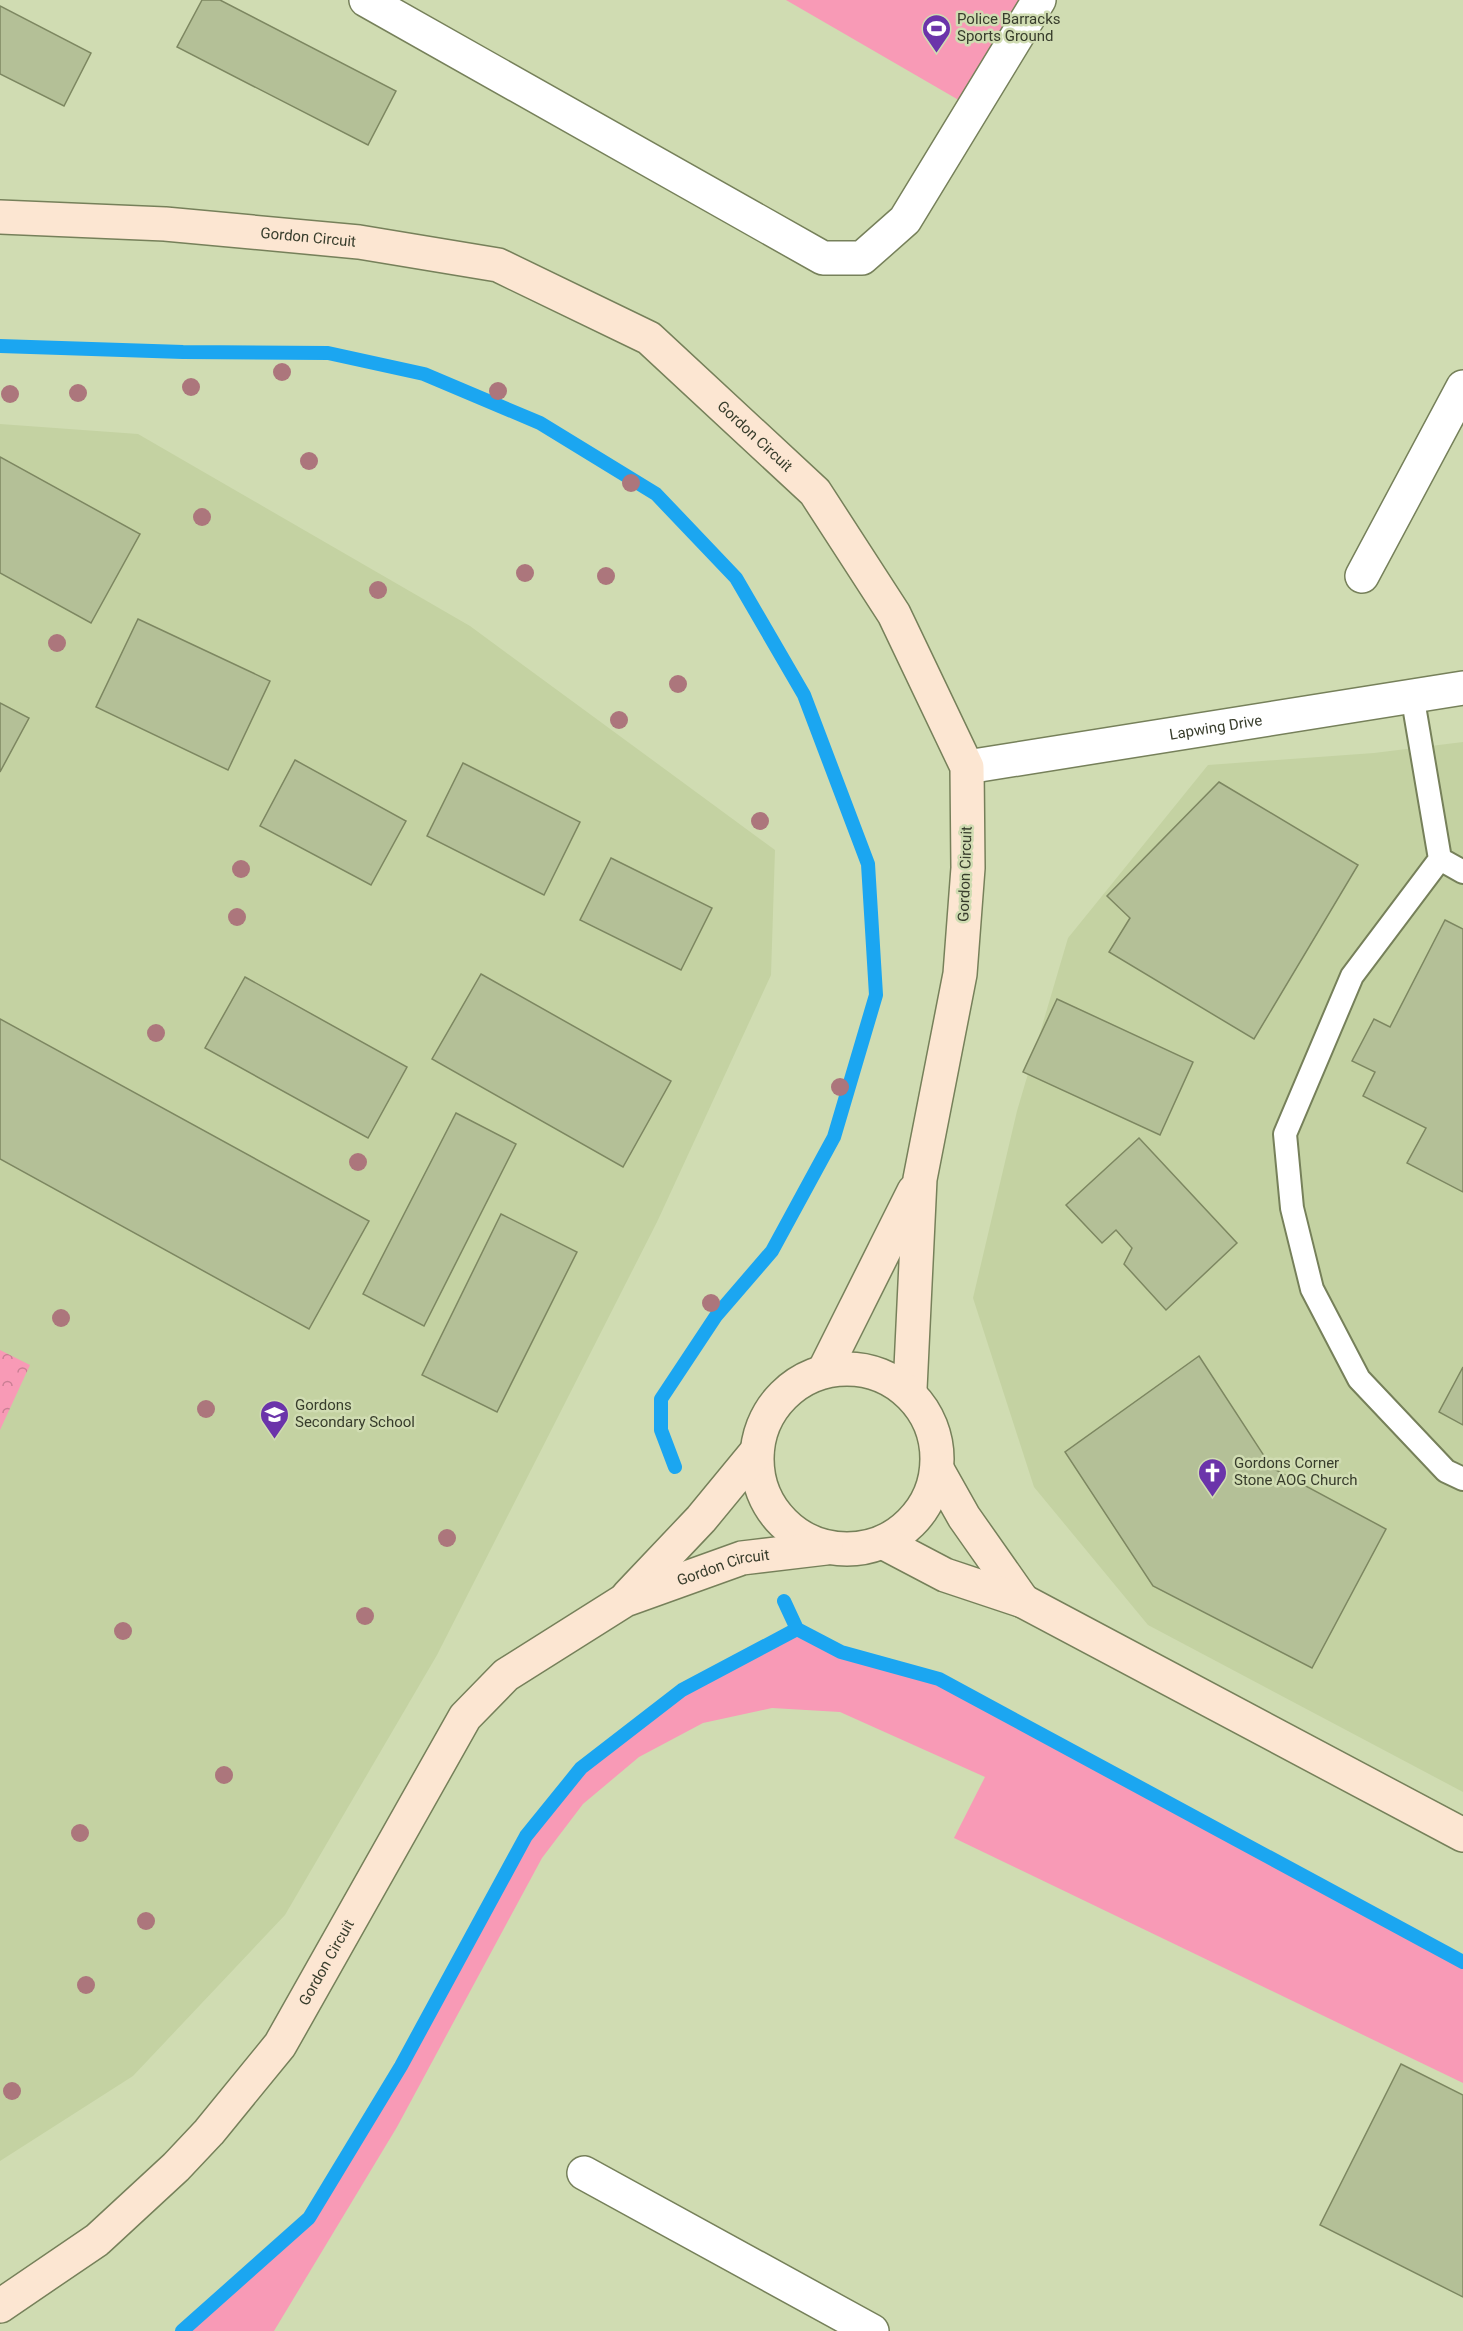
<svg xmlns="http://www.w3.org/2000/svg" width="1463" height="2331" font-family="Roboto,sans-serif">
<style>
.built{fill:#c4d2a2}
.grass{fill:#f89ab6}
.forest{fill:url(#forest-crowns)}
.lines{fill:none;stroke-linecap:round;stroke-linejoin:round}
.stream{stroke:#1ba6f1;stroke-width:14}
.building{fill:#b4c097;stroke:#7d8761;stroke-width:1.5}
.service-casing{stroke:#76805a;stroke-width:26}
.minor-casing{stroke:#76805a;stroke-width:36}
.secondary-casing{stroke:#76805a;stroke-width:36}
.service{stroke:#fff;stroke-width:22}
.minor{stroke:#fff;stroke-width:33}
.secondary{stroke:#fce6d2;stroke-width:33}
.tree{fill:#ac767c}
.labels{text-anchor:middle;stroke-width:5;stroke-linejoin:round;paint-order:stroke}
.poi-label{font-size:15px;fill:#383d2c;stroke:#d0dcb2;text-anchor:start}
.street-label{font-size:15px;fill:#383d2c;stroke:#d0dcb2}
</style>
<defs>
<pattern id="forest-crowns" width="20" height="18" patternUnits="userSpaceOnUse" patternTransform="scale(1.5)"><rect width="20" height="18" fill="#f89ab6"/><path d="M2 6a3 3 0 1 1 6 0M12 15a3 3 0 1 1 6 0" fill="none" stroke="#ca7f94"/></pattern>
</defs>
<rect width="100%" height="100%" fill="#d0dcb2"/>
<path class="built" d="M0 424 138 434 470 626 775 850 771 975 657 1222 437 1655 285 1915 133 2076 0 2161Z
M1463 742V1792L1148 1625 1034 1487 973 1298 1017 1111 1068 938 1208 765 1374 753Z"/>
<path class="grass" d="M786 0H1020L969 106Z
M797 1629 841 1652 939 1679 1463 1962V2083L954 1838 985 1777 840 1712 772 1708 703 1723 639 1757 583 1804 542 1858 397 2127 274 2331H182L309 2218 401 2066 526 1836 581 1768 682 1690Z"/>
<path class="forest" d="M0 1350 30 1365 0 1430Z"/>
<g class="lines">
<path class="stream" d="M0 346 183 352 328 353 424 374 540 423 656 494 736 578 804 695 868 864 876 995 834 1137 772 1251 716 1316 661 1399V1430L675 1467
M784 1601 797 1629
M182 2331 309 2218 401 2066 526 1836 581 1768 682 1690 797 1629 841 1652 939 1679 1463 1962"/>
</g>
<path class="building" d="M202 0H220L396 91 368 145 177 47Z
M0 6 91 53 64 106 0 74Z
M0 457 140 534 91 623 0 573Z
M138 619 270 681 228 770 96 707Z
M0 703 29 718 0 772Z
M295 760 406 821 371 885 260 826Z
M463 763 580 822 544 895 427 836Z
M1219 782 1358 865 1254 1039 1109 952 1130 918 1107 896Z
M611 858 712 908 681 970 580 920Z
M1445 920 1463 929V1192L1407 1163 1426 1128 1363 1096 1375 1072 1352 1061 1374 1019 1390 1027Z
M481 974 671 1081 623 1167 432 1059Z
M245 977 407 1067 368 1138 205 1048Z
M1057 999 1193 1062 1160 1135 1023 1072Z
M0 1019 369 1221 309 1329 0 1159Z
M456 1113 516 1144 424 1326 363 1294Z
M1139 1138 1237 1243 1166 1310 1124 1264 1132 1248 1116 1230 1102 1243 1066 1205Z
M501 1214 577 1252 497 1412 422 1375Z
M1199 1356 1272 1468 1386 1529 1312 1668 1153 1586 1065 1452Z
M1463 1367V1425L1439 1412Z
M1401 2064 1463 2095V2297L1320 2225Z"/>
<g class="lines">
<defs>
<path id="service" d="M1412 694 1440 859
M1463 872 1440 859 1352 976 1285 1134 1292 1208 1312 1289 1359 1379 1446 1471 1463 1479"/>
<g id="minor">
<path d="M366 0 823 258H862L905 220 1039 0"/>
<path d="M1362 576 1463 387"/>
<path id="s1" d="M967 767 1463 688"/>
<path d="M584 2173 872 2331"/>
</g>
<g id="secondary">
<path id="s2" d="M0 217 165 224 359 242 498 265 649 338 815 492 894 614 967 767 968 868 960 974 920 1179 910 1389"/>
<circle cx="847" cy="1459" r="90"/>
<path d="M824 1371 914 1191"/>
<path d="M937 1469 964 1517 1023 1601"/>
<path d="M886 1544 945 1575 1023 1601 1463 1835"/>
<path d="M628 1596 701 1519 757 1451"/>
<path id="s3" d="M0 2306 97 2240 176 2167 209 2132 280 2045 465 1717 506 1675 625 1600 742 1558 826 1548"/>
</g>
</defs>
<use href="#service" class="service-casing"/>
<use href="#minor" class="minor-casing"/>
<use href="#secondary" class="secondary-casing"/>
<use href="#service" class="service"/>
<use href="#minor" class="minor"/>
<use href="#secondary" class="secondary"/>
</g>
<g class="tree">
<circle cx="282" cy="372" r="9"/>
<circle cx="191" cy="387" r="9"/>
<circle cx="498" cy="391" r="9"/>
<circle cx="78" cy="393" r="9"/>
<circle cx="10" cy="394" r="9"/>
<circle cx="309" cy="461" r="9"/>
<circle cx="631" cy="483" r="9"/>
<circle cx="202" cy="517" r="9"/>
<circle cx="525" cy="573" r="9"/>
<circle cx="606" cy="576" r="9"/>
<circle cx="378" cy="590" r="9"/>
<circle cx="57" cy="643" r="9"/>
<circle cx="678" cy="684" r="9"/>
<circle cx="619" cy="720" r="9"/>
<circle cx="760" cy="821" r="9"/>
<circle cx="241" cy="869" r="9"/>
<circle cx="237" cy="917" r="9"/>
<circle cx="156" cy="1033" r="9"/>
<circle cx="840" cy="1087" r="9"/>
<circle cx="358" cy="1162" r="9"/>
<circle cx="711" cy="1303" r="9"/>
<circle cx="61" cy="1318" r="9"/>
<circle cx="206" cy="1409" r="9"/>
<circle cx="447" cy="1538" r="9"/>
<circle cx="365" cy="1616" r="9"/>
<circle cx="123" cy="1631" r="9"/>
<circle cx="224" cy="1775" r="9"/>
<circle cx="80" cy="1833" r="9"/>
<circle cx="146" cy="1921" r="9"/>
<circle cx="86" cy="1985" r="9"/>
<circle cx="12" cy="2091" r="9"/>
</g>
<defs>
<symbol id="stadium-pin" viewBox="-11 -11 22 30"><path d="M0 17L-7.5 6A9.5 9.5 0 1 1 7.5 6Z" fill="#6b34aa" stroke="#d0dcb2"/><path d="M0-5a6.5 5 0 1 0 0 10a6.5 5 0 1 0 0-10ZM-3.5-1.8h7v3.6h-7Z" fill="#fff"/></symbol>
<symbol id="school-pin" viewBox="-11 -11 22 30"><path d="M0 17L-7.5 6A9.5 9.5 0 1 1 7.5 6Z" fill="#6b34aa" stroke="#d0dcb2"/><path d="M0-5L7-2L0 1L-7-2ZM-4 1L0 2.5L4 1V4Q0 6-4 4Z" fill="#fff"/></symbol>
<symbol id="church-pin" viewBox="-11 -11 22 30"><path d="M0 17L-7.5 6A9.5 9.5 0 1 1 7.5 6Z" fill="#6b34aa" stroke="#d0dcb2"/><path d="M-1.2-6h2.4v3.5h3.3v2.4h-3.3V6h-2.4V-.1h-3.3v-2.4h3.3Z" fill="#fff"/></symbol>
</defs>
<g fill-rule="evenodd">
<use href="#stadium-pin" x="920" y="12" width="33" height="45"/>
<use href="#school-pin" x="258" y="1398" width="33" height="45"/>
<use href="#church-pin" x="1196" y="1456" width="33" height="45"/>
</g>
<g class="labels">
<g class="poi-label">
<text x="957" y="24">Police Barracks<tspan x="957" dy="17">Sports Ground</tspan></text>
<text x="295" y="1410">Gordons<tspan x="295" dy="17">Secondary School</tspan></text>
<text x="1234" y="1468">Gordons Corner<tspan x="1234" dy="17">Stone AOG Church</tspan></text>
</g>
<g class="street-label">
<text dy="5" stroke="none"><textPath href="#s2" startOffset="309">Gordon Circuit</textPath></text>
<text dy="5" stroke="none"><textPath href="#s2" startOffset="813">Gordon Circuit</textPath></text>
<text dy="5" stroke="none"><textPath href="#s1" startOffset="252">Lapwing Drive</textPath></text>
<text transform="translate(965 874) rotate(-88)" y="5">Gordon Circuit</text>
<text dy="5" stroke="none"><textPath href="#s3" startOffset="1065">Gordon Circuit</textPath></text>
<text dy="5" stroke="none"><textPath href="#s3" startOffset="480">Gordon Circuit</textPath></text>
</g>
</g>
</svg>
